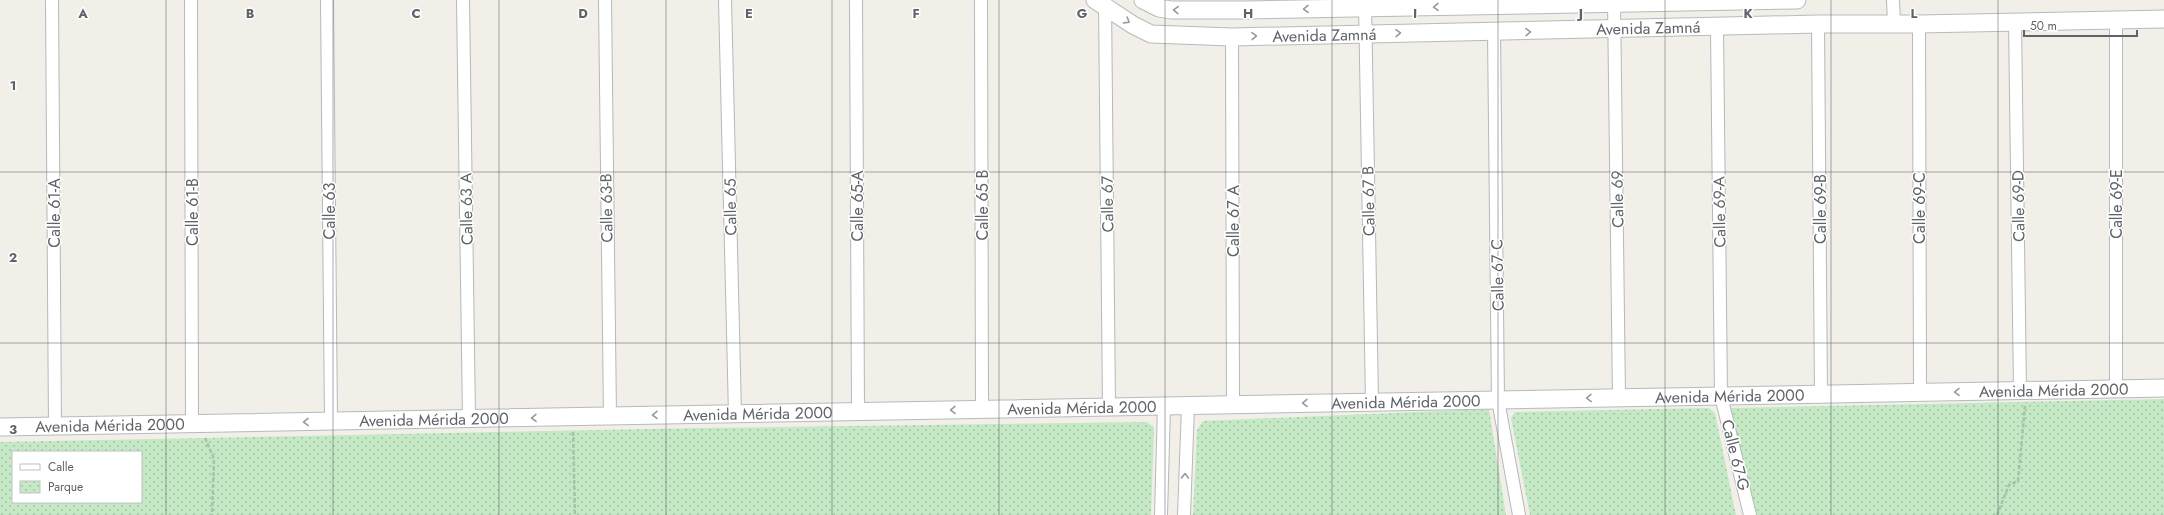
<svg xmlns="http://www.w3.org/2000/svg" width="2164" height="515" font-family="Jost,sans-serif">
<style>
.park{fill:url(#park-dots);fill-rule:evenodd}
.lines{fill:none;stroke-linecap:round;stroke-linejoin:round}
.street-casing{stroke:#b5b8bc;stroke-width:14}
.secondary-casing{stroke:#b6babf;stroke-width:19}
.path{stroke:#9cc7a9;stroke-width:2.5;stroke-dasharray:4 2;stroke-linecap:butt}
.street{stroke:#fff;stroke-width:12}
.secondary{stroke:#fff;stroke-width:17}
.oneway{stroke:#979a9d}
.grid{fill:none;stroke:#5f6368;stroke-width:1;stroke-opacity:0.55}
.labels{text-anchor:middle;stroke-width:3;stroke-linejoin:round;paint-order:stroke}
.street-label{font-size:16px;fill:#5f6368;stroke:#fff}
.grid-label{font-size:13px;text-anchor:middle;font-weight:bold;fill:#5f6368;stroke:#fff;stroke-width:3;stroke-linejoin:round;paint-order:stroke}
</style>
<defs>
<pattern id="park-dots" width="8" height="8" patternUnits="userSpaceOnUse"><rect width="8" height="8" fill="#c5e8c5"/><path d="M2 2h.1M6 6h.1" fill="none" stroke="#a3c0a4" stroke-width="1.8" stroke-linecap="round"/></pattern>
</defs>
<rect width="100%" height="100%" fill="#f1efe8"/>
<path class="park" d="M2164 399V515H1755L1730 408Z
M1709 408 1715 413 1736 515H1530L1511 418 1515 412Z
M1489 409 1506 515H1193L1197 430 1203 421Z
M1147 422 1154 427 1151 515H0V442L702 428ZM13 452H141V502H13Z"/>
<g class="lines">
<defs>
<path id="street" d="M52 0 55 426
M191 0 192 424
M327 0 331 421
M463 0 469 419
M605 0 610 416
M725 0 735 414
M856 0 858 412
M981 0 982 409
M1614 0 1619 398
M1893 0 1894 24
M1105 1 1109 407
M1365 1 1372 402
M2015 21 2020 390
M1818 24 1821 394
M1919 24 1920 392
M1717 28 1721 396 1750 515
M1494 32 1498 400 1519 515
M1232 37 1233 405
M2116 389V20
M1161 515 1164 406
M1184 515 1188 406"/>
<g id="secondary">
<path id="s1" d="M1095 0 1133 25 1151 34 1232 37 1818 24H1919L2164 19"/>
<path d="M1143 0 1159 8 1171 10H1247L1797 0"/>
<path id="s2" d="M0 427 2164 388"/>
</g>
</defs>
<use href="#street" class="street-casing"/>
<use href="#secondary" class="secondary-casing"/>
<path class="path" d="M573 432 575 515
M205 438 214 459 212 515
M1997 515 2009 485 2018 481 2025 406"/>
<use href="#street" class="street"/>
<use href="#secondary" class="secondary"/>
</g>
<defs><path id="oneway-chevron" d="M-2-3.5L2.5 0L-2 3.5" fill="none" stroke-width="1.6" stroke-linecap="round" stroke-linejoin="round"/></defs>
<g class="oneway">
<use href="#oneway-chevron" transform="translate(1436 7) rotate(179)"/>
<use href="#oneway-chevron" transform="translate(1306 9) rotate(179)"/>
<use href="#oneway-chevron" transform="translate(1176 10) rotate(-178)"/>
<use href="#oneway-chevron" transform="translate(1127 21) rotate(32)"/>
<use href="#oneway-chevron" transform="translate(1528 32) rotate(-1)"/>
<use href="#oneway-chevron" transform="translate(1398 33) rotate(-1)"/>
<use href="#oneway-chevron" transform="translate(1254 36) rotate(-1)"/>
<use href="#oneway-chevron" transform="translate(1957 392) rotate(179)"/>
<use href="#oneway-chevron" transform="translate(1589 398) rotate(179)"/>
<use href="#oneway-chevron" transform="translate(1305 403) rotate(179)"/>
<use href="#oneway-chevron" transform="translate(953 410) rotate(179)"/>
<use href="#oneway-chevron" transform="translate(655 415) rotate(179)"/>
<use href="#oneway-chevron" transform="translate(534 418) rotate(179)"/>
<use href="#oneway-chevron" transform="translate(306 422) rotate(179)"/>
<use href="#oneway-chevron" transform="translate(1185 476) rotate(-88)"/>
</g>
<path class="grid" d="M166 0V515M333 0V515M499 0V515M666 0V515M832 0V515M999 0V515M1165 0V515M1332 0V515M1498 0V515M1665 0V515M1831 0V515M1998 0V515M0 172H2164M0 343H2164"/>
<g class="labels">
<g class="street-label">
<text dy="6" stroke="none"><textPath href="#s1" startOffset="563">Avenida Zamná</textPath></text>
<text dy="6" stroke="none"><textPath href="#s1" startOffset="239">Avenida Zamná</textPath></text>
<text transform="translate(1617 199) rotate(-91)" y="6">Calle 69</text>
<text transform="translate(1368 201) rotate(-91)" y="6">Calle 67 B</text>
<text transform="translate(1107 204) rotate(-91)" y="6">Calle 67</text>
<text transform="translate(2116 204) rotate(-90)" y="6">Calle 69-E</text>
<text transform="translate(982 205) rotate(-90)" y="6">Calle 65 B</text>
<text transform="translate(857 206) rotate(-90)" y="6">Calle 65-A</text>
<text transform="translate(2018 206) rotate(-91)" y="6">Calle 69-D</text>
<text transform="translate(730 207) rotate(-91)" y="6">Calle 65</text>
<text transform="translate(606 208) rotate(-91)" y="6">Calle 63-B</text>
<text transform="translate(1919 208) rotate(-90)" y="6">Calle 69-C</text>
<text transform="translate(466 209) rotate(-91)" y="6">Calle 63 A</text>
<text transform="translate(1820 209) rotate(-90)" y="6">Calle 69-B</text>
<text transform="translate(329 211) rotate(-90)" y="6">Calle 63</text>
<text transform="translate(192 212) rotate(-90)" y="6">Calle 61-B</text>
<text transform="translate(1719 212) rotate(-91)" y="6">Calle 69-A</text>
<text transform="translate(54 213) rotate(-90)" y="6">Calle 61-A</text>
<text transform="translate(1233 221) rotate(-90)" y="6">Calle 67 A</text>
<text transform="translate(1497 275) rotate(-91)" y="6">Calle 67 C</text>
<text dy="6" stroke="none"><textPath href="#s2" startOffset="2054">Avenida Mérida 2000</textPath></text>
<text dy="6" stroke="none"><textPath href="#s2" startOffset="1730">Avenida Mérida 2000</textPath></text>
<text dy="6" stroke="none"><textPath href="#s2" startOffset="1406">Avenida Mérida 2000</textPath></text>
<text dy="6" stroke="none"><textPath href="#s2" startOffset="1082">Avenida Mérida 2000</textPath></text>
<text dy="6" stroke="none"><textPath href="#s2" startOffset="758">Avenida Mérida 2000</textPath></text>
<text dy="6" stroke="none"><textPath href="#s2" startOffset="434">Avenida Mérida 2000</textPath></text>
<text dy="6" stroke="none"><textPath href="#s2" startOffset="110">Avenida Mérida 2000</textPath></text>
<text transform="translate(1736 455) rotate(76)" y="6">Calle 67-G</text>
</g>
</g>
<g class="grid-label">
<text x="83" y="18">A</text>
<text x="250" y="18">B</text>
<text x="416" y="18">C</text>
<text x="583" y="18">D</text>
<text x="749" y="18">E</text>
<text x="916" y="18">F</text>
<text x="1082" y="18">G</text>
<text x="1248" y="18">H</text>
<text x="1415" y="18">I</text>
<text x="1581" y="18">J</text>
<text x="1748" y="18">K</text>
<text x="1914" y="18">L</text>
<text x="13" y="90">1</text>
<text x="13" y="262">2</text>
<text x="13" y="434">3</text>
</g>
<rect x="12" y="451" width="130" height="52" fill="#ffffff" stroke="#bfc1c3"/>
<rect x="20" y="464" width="20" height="6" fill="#ffffff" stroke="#bfc1c3"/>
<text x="48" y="471" font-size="12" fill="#5f6368">Calle</text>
<rect x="20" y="481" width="20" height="12" fill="url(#park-dots)" stroke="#bfc1c3"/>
<text x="48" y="491" font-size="12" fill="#5f6368">Parque</text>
<path d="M2024 30v6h113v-6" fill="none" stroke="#5f6368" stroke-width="2"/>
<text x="2030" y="30" font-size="12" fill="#5f6368" stroke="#ffffff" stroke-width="3" paint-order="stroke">50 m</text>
</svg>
